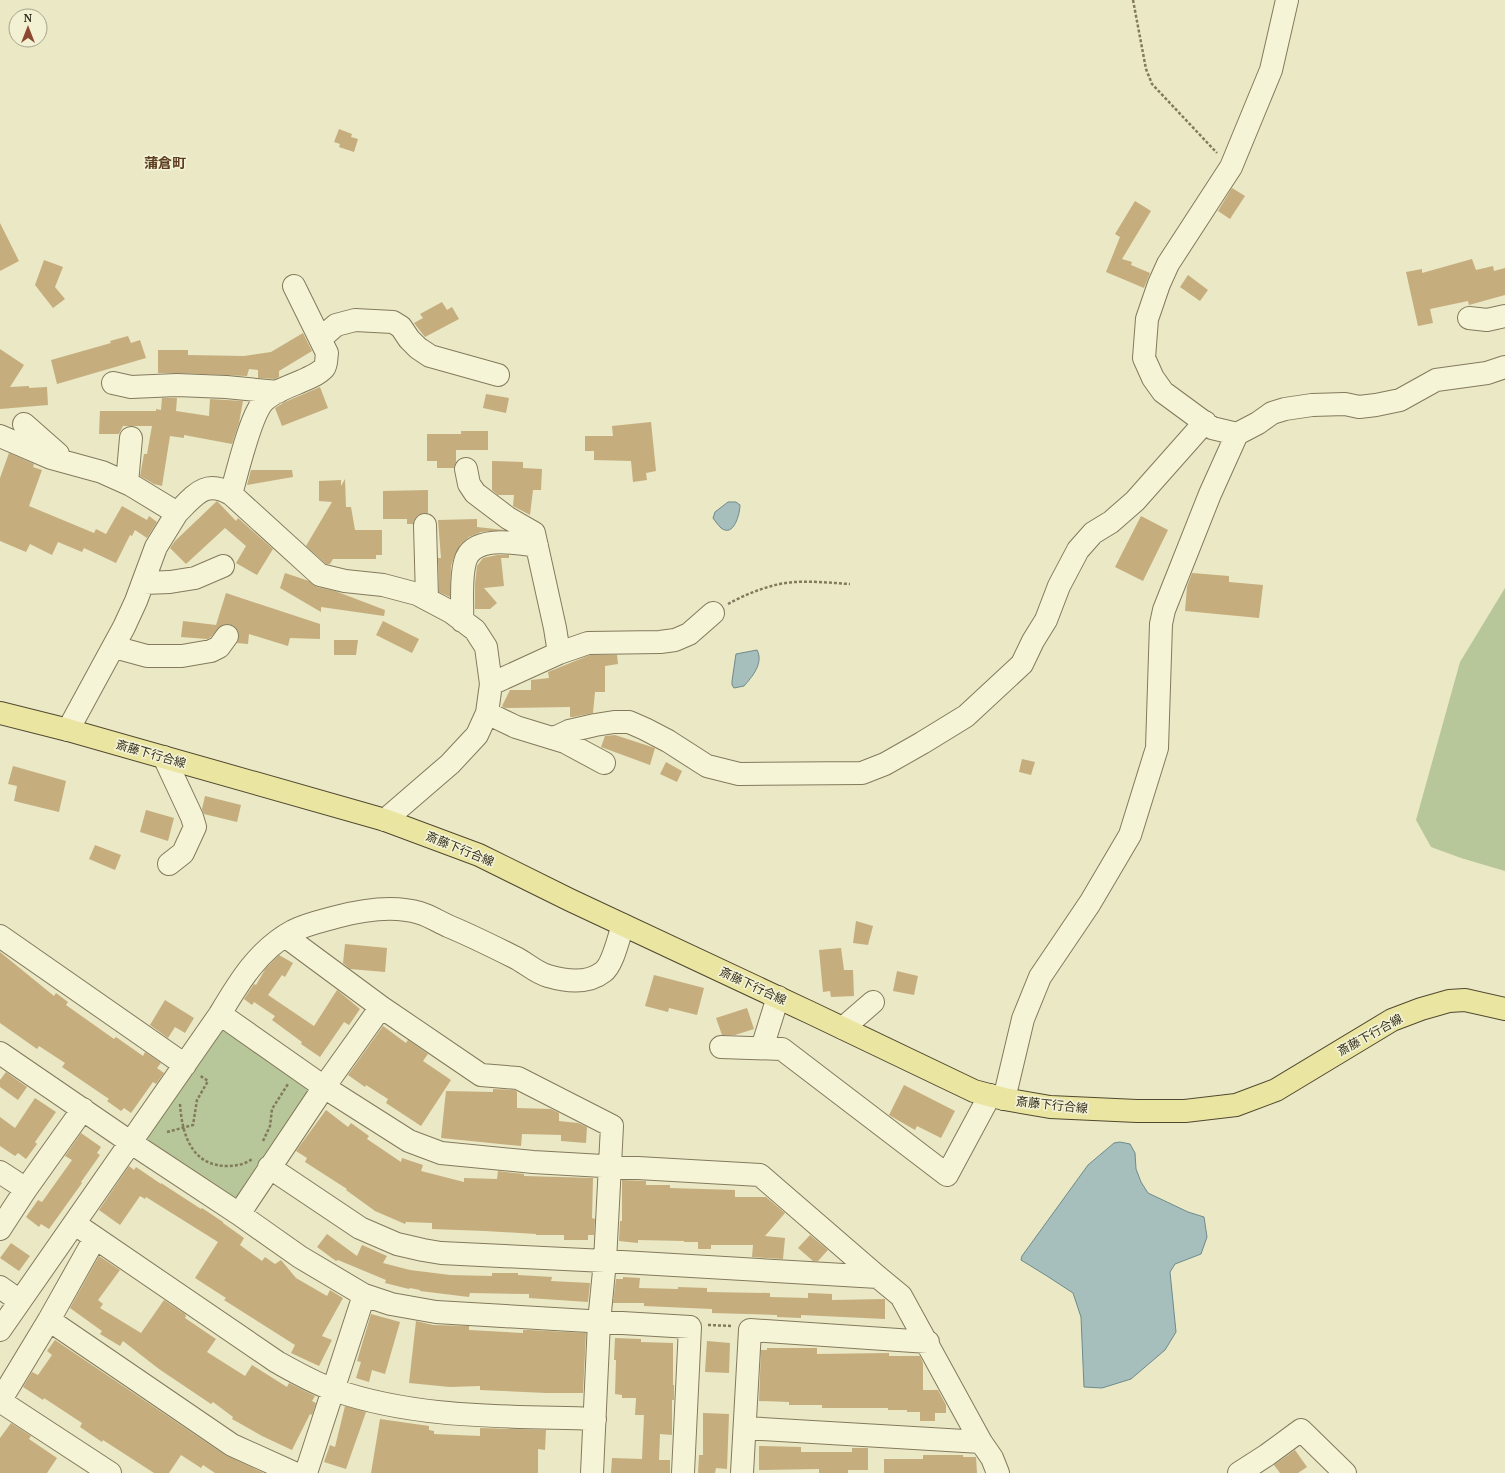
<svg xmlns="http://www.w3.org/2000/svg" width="1505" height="1473" font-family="'PT Serif','Noto Sans JP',serif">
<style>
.green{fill:#b7c79a}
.water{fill:#a6bebc;stroke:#6e8b8b}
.building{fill:#c5ad7e}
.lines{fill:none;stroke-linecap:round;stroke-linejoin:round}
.minor-casing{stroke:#837a5c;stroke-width:24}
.major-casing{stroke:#514830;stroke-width:24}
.path{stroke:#837a5c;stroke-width:2.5;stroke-dasharray:3 2;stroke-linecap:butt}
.minor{stroke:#f6f4d7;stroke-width:22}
.major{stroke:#eae5a0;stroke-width:22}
.labels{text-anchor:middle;stroke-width:3.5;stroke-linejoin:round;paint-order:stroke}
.street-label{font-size:12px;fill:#342f1f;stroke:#f2f1d3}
.quarter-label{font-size:14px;font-weight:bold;fill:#5d3d22;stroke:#f2f1d3}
</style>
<rect width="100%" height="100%" fill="#eae8c5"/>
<path class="green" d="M1505 588V871L1461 858 1431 847 1416 820 1460 662Z
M222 1025 315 1088 234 1201 144 1138Z"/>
<path class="water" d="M728 502H736L740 505C740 513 734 538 721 528 718 525 715 521 713 518L715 512Z
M757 650C764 663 752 677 744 686L734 688 732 685V681L736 654Z
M1120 1142 1130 1144 1135 1153 1136 1169 1141 1182 1148 1193 1188 1212 1204 1217 1207 1237 1201 1254 1175 1264 1170 1272 1176 1332 1165 1350 1131 1379 1102 1388 1084 1387 1081 1317 1073 1293 1047 1276 1021 1260 1022 1256 1088 1165 1114 1143Z"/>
<path class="building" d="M339 129 352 134 351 137 358 139 354 152 339 147 340 144 334 142Z
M1232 188 1245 196 1230 219 1218 211Z
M1135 201 1151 211 1122 259 1132 262 1131 265 1150 273 1144 288 1106 272 1120 237 1115 234Z
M0 223 19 261 0 271Z
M1472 259 1476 270 1493 266 1494 271 1505 268V295L1469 305 1468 301 1430 309 1433 323 1418 326 1406 272 1422 269V273Z
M44 260 63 267 55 287 65 299 53 308 35 285Z
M1188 275 1208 290 1200 301 1180 287Z
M442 302 447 310 452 307 459 319 425 337 414 323 423 318 420 314Z
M303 333 312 351 279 371V377L275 379 258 378V370L249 369 247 376 178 373H158V350H188V355L244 356 271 352Z
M128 336 131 343 140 340 146 358 57 384 51 360 111 343 110 341Z
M0 349 24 365 10 387 29 386V388L47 387 48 405 0 409Z
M320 387 328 408 282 426 275 408 285 402Z
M486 394 509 398 506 413 483 408Z
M162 398H177L176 411 209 416 210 399 243 401 239 423 232 444 184 435V438L170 436 162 486 154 484 140 476 144 454H147L152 426H123L119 434H99L100 411H156V409L161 410Z
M651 422 656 471 646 473 647 480 633 482 631 461 594 460V451H585V436H613L612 426Z
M461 431H488V450H456V462L454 468H437V461H427V434H461Z
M9 453 34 464 33 467 42 470 29 506 94 533 96 529 106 534 122 506 147 520 149 516 157 522 147 538 135 530 132 536 130 535 116 563 84 548 82 552 58 542 52 555 30 544 26 552 0 541V478Z
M492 461 523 462V468L542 469 541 490H533L530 515 513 506 514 495H498L492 490Z
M251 470H292L293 477 247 485Z
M345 479 346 507H351L355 530H382V555H376V559H333L330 564H326L306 546 332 502 319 501V481L341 480V486Z
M428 490V513H424L418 515 414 519 413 524H407V519H383V491Z
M217 501 236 521 238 518 273 549 257 575 236 563 246 546 225 528 186 564 170 548 175 541Z
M1141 516 1168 530 1143 581 1115 567Z
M477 519V527L504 530 481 532 469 537 461 544 454 557 451 566 450 597 439 592 438 558H441L438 520Z
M497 555H509V558H501L504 586 484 588 497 603 490 609H475V584L477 566 483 558Z
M285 573 309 581 317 587 335 591 385 610 384 616 321 607V612L280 588Z
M1192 573 1229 576V582L1263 585 1259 618 1185 611 1187 587Z
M226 593 320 624V639L290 638 288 646 249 634 248 644 237 643 239 637 238 631 234 626 228 624 222 625 211 637 207 639 181 637 183 621 216 625Z
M383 621 419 639 412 653 376 635Z
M334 640H358L356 655H334Z
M590 655H617L618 664 605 666V692H595L593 713 573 717H570V707L505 708 502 706 510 690H531V680L549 678 548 672Z
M615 735 655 748 650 765 601 747 605 736Z
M1022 759 1035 762 1031 775 1019 772Z
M666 762 682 771 677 782 660 774Z
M13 766 66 781 59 812 14 801 17 786 8 784Z
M205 796 241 805 237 822 204 814 202 809Z
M146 810 174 818 168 841 140 832Z
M95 845 121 855 115 870 89 859Z
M856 921 873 926 868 945 853 943Z
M345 944 387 948 385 972 350 969 343 963Z
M841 948 844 970H853L854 996 831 997 830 991 823 992 819 950Z
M0 952 54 996 56 993 68 1002 66 1005 114 1039 116 1037 143 1056 145 1052 161 1063 157 1068 164 1073 156 1084 153 1082 131 1113 124 1108 121 1111 107 1101 109 1099 62 1067 65 1063 39 1046 37 1049 0 1023Z
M279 955 293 963 285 977 282 975 268 995 314 1026 337 990 360 1009 349 1025 344 1022 320 1057 301 1044 302 1042 272 1020 275 1016 254 1002 252 1005 244 999 254 984 256 985 266 968Z
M897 971 918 976 914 995 893 991Z
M654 975 704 988 697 1015 669 1008 668 1012 645 1006Z
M165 1000 194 1018 185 1033 175 1027 168 1038 150 1025Z
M747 1008 754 1029 735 1035H722L716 1018Z
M383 1026 406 1043 408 1040 428 1054 423 1061 451 1080 421 1126 386 1103 388 1099 366 1085 365 1087 348 1075Z
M6 1072 27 1087 18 1100 0 1087V1080Z
M904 1085 955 1111 941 1138 917 1126 915 1130 889 1115Z
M493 1089 515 1090 517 1092V1108L551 1109 559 1113V1121L578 1123 587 1127 586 1143 561 1141V1135L522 1134 521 1146 441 1138 446 1091 493 1092Z
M35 1098 56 1112 35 1142 37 1144 26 1159 18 1153 15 1156 0 1146V1117L15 1128Z
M326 1110 348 1127 351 1123 369 1136 367 1139 401 1162 402 1158 423 1165 421 1171 464 1182V1178L497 1179 498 1171 524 1174V1176L593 1178 592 1218 595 1219 594 1235H588V1240H564V1235H536V1234L485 1231 432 1229V1223L406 1222 405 1224 375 1211 346 1190 347 1189 305 1162 307 1158 296 1151Z
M81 1133 101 1147 97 1153 100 1155 81 1182 82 1183 49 1229 41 1224 39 1227 26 1217 38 1200 42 1202 72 1160 65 1156Z
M129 1166 134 1170 136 1167 161 1184V1183L201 1209 202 1208 223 1222V1223L244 1238 240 1245 262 1261 265 1257 275 1264 281 1260 296 1278 327 1296 330 1290 343 1298 322 1336 332 1340 319 1366 291 1353 295 1345 224 1300 226 1298 195 1278 218 1242 146 1197 145 1199 140 1196 120 1225 99 1210Z
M622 1180 646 1181V1185H670V1188L735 1190V1197H766L785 1213 765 1236 785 1238 783 1259 752 1257 753 1245H711V1249H698V1242H684V1241L638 1240V1243L619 1241 620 1221H622Z
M327 1234 357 1256 362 1245 387 1256 383 1263 410 1270 450 1275 492 1276V1273H518V1275L552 1277 551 1281 590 1283 588 1302 529 1298V1294L470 1293 469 1297 420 1291V1290L410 1288 409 1289 385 1283 386 1280 338 1260 336 1261 317 1247Z
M810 1235 828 1250 818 1261H813L798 1248Z
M11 1243 30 1256 19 1271 0 1258Z
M99 1256 120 1270 98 1300 103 1304 100 1308 141 1333 164 1300 185 1314 186 1316 185 1318 216 1339 207 1352 245 1376 252 1365 287 1387 289 1383 315 1396 312 1401 316 1403 312 1415 310 1414 292 1450 262 1436 232 1419 233 1417 213 1402 211 1404 159 1369 123 1341 120 1346 100 1334 102 1331 70 1308Z
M623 1277 640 1278 639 1288 678 1289V1287L707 1288V1292L770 1293V1297L808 1298V1293L832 1294V1300L885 1299V1319L801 1315V1318L777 1317V1315L712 1313V1309L644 1306V1303H613L616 1279H623Z
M371 1314 400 1322 385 1374 372 1370 369 1382 356 1378 361 1362 357 1361Z
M416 1321 433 1325 469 1326V1330L523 1333V1330H529L586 1333 583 1393H546L480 1390V1386L450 1387 409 1383Z
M615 1338 641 1339V1342L673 1343V1385H674V1400H672V1435L660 1434 659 1460H670V1473H611L612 1458 642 1459 644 1415H635L636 1398H622V1395L615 1394 616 1360H614Z
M55 1340 225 1455 264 1473H215L203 1465 201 1468 181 1455 169 1473H154L103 1440 102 1442 80 1427 82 1423 44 1398 43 1400 23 1387 32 1372 38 1375 52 1355 47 1351Z
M707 1341 730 1343 729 1373 705 1372Z
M767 1348H817V1354L889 1353V1356H920L923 1363V1390H938L946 1405V1413H935V1421H920V1412H907V1410H888V1408H822V1405H789V1402L759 1401 761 1350H767Z
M345 1406 366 1412 346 1469 324 1462 330 1445 335 1447Z
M703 1413 729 1414 727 1469 716 1468 715 1473H698L699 1455H703Z
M380 1419 429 1426V1430L434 1431V1434L480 1436V1428L546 1430 545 1450 538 1449V1473H371Z
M11 1423 31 1436 29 1439 57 1458 47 1473H0V1438Z
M759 1446 801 1447V1452H852V1448H868V1470H848V1473H819V1469L759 1470Z
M1295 1450 1307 1467 1298 1473H1280L1274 1465Z
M923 1455H963V1457H976L977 1473H884V1459H923Z"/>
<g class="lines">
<defs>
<path id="minor" d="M1469 318 1487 320 1505 316
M320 339 336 325 355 320 393 322 401 327 409 339 418 348 430 356 498 375
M113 383 131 387 177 385 226 387 278 392
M24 424 58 454
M1237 434 1212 428 1163 392 1153 378 1144 358 1147 319 1159 284 1168 264 1231 167 1271 70 1287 0
M0 436 51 458 102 472 131 485 177 513 156 547 136 601 124 627 68 730
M466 469 469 484 475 493 508 518 534 533 555 628 559 653 491 684
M127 483 131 438
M231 494C237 474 251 412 265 400 280 386 312 381 324 368 327 364 326 358 327 353L294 286
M177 513C195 495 205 479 231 494L320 575 345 581 383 585 417 594 451 612 475 630 486 647 491 684 487 713 477 735 450 764 385 820
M425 525 427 598
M143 583 170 582 195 578 223 566
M462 621C463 602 460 580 465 562 472 534 517 543 537 546
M114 647 147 656H182L211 651 219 647 227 636
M559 653 588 643 660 642 675 640 689 634 713 613
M487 713 516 727 565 742 604 763
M554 738 569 731 595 725 614 722H629L645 729 668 741 707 766 739 774 862 773 885 764 922 743 966 716 1022 664 1033 641 1046 620 1059 586 1078 550 1093 533 1111 522 1135 501 1205 422
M164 757 192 817 195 827 183 853 169 864
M0 936 185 1065
M285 936 381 1007
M220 1014C239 982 259 949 293 931 307 924 322 921 336 917 362 910 394 905 420 913 430 916 439 922 448 926 470 935 492 946 514 957 525 962 536 973 548 976 565 981 588 984 603 972 613 965 619 936 623 925
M843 1028 873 1002
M721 1047 782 1049 947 1175 990 1095
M762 1048 778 997
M0 1053 130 1142 239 1214 300 1257 364 1295 391 1304 436 1312 690 1327 683 1473
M1004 1099 1023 1019 1040 977 1090 903 1130 835 1157 748 1161 624 1164 610 1210 494 1237 434 1258 423 1272 413 1285 409 1312 405 1345 404 1359 407 1376 405 1400 400 1436 380 1487 373 1505 367
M269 1167 360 1228 397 1244 423 1250 441 1253 605 1261 878 1277
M0 1172 26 1189
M239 1214 324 1087 381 1007 481 1075 518 1078 612 1126 605 1261 599 1322 592 1473
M75 1224 277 1362C295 1372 314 1383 334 1390 417 1419 508 1416 595 1419
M0 1229 26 1189 83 1109
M0 1287 20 1301
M49 1320 95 1238
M0 1330 220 1014 324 1087 409 1141 441 1153 533 1162 760 1175 878 1277 901 1296 981 1442 992 1458 998 1473
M0 1401 49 1320 232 1445 294 1473
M0 1401 110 1473
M745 1428 981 1442
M306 1473 364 1295
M742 1473 750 1330 928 1342
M1239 1473 1267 1455 1301 1430 1345 1473"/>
<path id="major" d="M0 713 68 730 385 820 479 855 570 900 811 1013 974 1091 1004 1099 1050 1107 1137 1111H1185L1236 1105 1276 1090 1392 1020 1421 1009 1449 1001 1465 1000 1505 1009"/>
</defs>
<use href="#minor" class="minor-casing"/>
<use href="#major" class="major-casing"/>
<path class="path" d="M1133 0 1146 69 1152 84 1217 153
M728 604C748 593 773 583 796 582 814 581 832 583 850 584
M180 1104C182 1135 192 1167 229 1166 236 1166 246 1164 252 1159
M167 1132 193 1125 197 1100 208 1081 199 1075
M263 1141 270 1126 272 1109 288 1084
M708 1325 733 1326"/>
<use href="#minor" class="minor"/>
<use href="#major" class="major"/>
</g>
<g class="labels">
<g class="street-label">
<text transform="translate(151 754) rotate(16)" y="4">斎藤下行合線</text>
<text transform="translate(460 849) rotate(22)" y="4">斎藤下行合線</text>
<text transform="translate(753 986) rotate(25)" y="4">斎藤下行合線</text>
<text transform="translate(1370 1035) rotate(-29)" y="4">斎藤下行合線</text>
<text transform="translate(1052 1105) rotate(6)" y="4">斎藤下行合線</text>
</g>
<g class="quarter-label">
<text x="165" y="168">蒲倉町</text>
</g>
</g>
<g transform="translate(28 28)"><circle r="19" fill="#f2f1d3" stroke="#a6a38b"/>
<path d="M0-3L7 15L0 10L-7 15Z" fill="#8d4832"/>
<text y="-6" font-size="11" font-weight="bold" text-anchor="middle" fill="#342f1f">N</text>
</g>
</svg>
